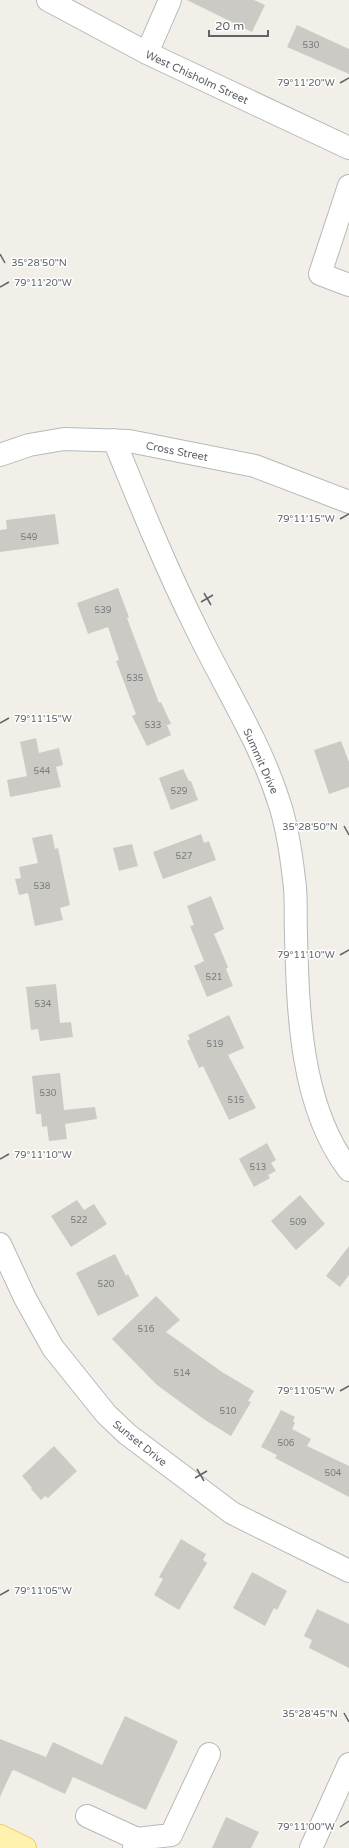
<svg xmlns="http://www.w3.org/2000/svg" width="349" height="1848" font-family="'Varela Round',sans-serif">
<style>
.building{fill:#cccac5}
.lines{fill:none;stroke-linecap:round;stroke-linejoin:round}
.minor-casing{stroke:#b5b8bc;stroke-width:24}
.major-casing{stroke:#f2c960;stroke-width:24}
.minor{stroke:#fff;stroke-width:22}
.major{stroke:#fff2af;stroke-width:22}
.ticks{fill:none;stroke:#5f6368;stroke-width:1.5}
.labels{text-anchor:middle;stroke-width:3;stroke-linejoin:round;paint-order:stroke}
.number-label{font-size:9px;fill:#7a7d7f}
.street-label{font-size:11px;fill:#5f6368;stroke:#fff}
.ticks-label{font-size:10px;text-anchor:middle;fill:#5f6368;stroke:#fff;stroke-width:3;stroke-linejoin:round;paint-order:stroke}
</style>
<rect width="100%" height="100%" fill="#f1efe8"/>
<path class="building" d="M187 0H254L265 5 252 32Z
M297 25 349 49V74L287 47Z
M55 514 59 544 0 552V530L7 529 6 520Z
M118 588 129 617 127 618 159 703 161 702 171 724 167 725 171 735 147 746 132 716 136 714 116 661 119 660 108 627 88 634 77 603Z
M36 738 39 753 59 748 63 765 56 767 61 787 10 797 7 780 27 776 20 742Z
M341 741 349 762V787L329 794 314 750Z
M183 769 189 781H191L198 800 171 810 159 778Z
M52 834 55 849 58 848 70 905 60 908 63 920 35 926 28 893 19 895 15 879 21 878 19 867 38 863 32 838Z
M201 834 204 843 209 841 216 860 163 879 153 852Z
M132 844 138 866 119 871 113 848Z
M211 896 224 929 214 934 228 967 226 969 233 986 207 997 194 966 204 961 190 926 194 925 187 906Z
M56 984 60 1023 71 1022 73 1037 40 1041 38 1029 31 1030 26 987Z
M229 1015 244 1048 228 1055 256 1108 229 1120 203 1066 199 1068 187 1041 190 1039 188 1035Z
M60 1073 64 1110 95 1107 97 1119 65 1124 67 1139 49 1141 47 1126 42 1127 41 1114H36L32 1076Z
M267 1143 276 1160 271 1163 276 1171 268 1175 270 1178 254 1187 239 1159Z
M300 1195 325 1224 296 1250 271 1221Z
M77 1200 84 1210 94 1204 107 1224 71 1247 51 1216Z
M349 1246V1275L340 1287 326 1276Z
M115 1254 126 1276 128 1274 139 1296 98 1316 76 1273Z
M156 1296 180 1320 166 1332 222 1372 254 1391 248 1401 251 1402 231 1436 205 1420 157 1385 112 1339Z
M281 1410 295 1417 293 1421 295 1423 292 1429 311 1439 307 1446 349 1466V1497L275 1458 277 1455 261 1447Z
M54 1446 77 1471 48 1498 45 1496 41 1500 31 1489 32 1488 22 1476Z
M181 1539 206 1554 203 1560 207 1563 179 1610 154 1595 163 1579 159 1577Z
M252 1572 287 1591 277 1610 274 1608 265 1626 233 1608Z
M317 1609 349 1624V1668L309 1648 312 1640 304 1636Z
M125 1716 178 1741 146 1810 73 1777 65 1794 14 1770 12 1771 0 1797V1739L46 1757 53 1742 102 1765Z
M226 1817 259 1832 251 1848H212Z"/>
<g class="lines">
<defs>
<path id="minor" d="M48 0 147 53 349 148
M147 53 170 0
M349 186 320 274 349 285
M114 440C140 504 166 568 197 630 224 686 259 740 278 799 287 824 291 853 294 879 297 897 295 916 296 934 298 1011 300 1106 349 1170
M0 455 29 445 64 439 129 441 255 466 349 502
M0 1244 25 1298 53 1348 106 1414 127 1434 232 1513 349 1571
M87 1816 137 1839
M134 1848 137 1839 171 1835 209 1754
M311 1848 349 1764"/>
<path id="major" d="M0 1836 25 1848"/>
</defs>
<use href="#minor" class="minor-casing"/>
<use href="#major" class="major-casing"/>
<use href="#minor" class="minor"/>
<use href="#major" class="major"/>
</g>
<path class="ticks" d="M340 83 349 78M0 254 5 263M0 287 9 282M340 519 349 514M204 593 211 605M201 602 213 595M0 723 9 718M344 826 349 835M340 955 349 950M0 1159 9 1154M340 1391 349 1386M197 1469 204 1481M195 1478 207 1471M0 1595 9 1590M344 1713 349 1722M340 1827 349 1821"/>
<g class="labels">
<g class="number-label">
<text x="311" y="48">530</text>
<text x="29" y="540">549</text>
<text x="103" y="613">539</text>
<text x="135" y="681">535</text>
<text x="153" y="728">533</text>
<text x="42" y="774">544</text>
<text x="179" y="794">529</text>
<text x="184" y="859">527</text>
<text x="42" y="889">538</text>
<text x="214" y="980">521</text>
<text x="43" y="1007">534</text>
<text x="215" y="1047">519</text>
<text x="48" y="1096">530</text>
<text x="236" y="1103">515</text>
<text x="258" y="1170">513</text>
<text x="79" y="1223">522</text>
<text x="298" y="1225">509</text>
<text x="106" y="1287">520</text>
<text x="146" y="1332">516</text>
<text x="182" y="1376">514</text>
<text x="228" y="1414">510</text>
<text x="286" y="1446">506</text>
<text x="333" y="1476">504</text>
</g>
<g class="street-label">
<text transform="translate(197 77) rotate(25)" y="4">West Chisholm Street</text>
<text transform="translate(177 451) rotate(11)" y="4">Cross Street</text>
<text transform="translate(261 761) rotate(66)" y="4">Summit Drive</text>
<text transform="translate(140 1443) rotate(39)" y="4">Sunset Drive</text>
</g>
</g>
<g class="ticks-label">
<text x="306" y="86">79°11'20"W</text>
<text x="39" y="266">35°28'50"N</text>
<text x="43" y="286">79°11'20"W</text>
<text x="306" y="522">79°11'15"W</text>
<text x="43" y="722">79°11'15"W</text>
<text x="310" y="830">35°28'50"N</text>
<text x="306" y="958">79°11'10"W</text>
<text x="43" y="1158">79°11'10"W</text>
<text x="306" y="1394">79°11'05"W</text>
<text x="43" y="1594">79°11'05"W</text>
<text x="310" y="1717">35°28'45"N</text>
<text x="306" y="1830">79°11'00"W</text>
</g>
<path d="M209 30v6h59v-6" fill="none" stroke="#5f6368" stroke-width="2"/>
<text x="215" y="30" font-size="12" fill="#5f6368" stroke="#ffffff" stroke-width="3" paint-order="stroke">20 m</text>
</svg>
